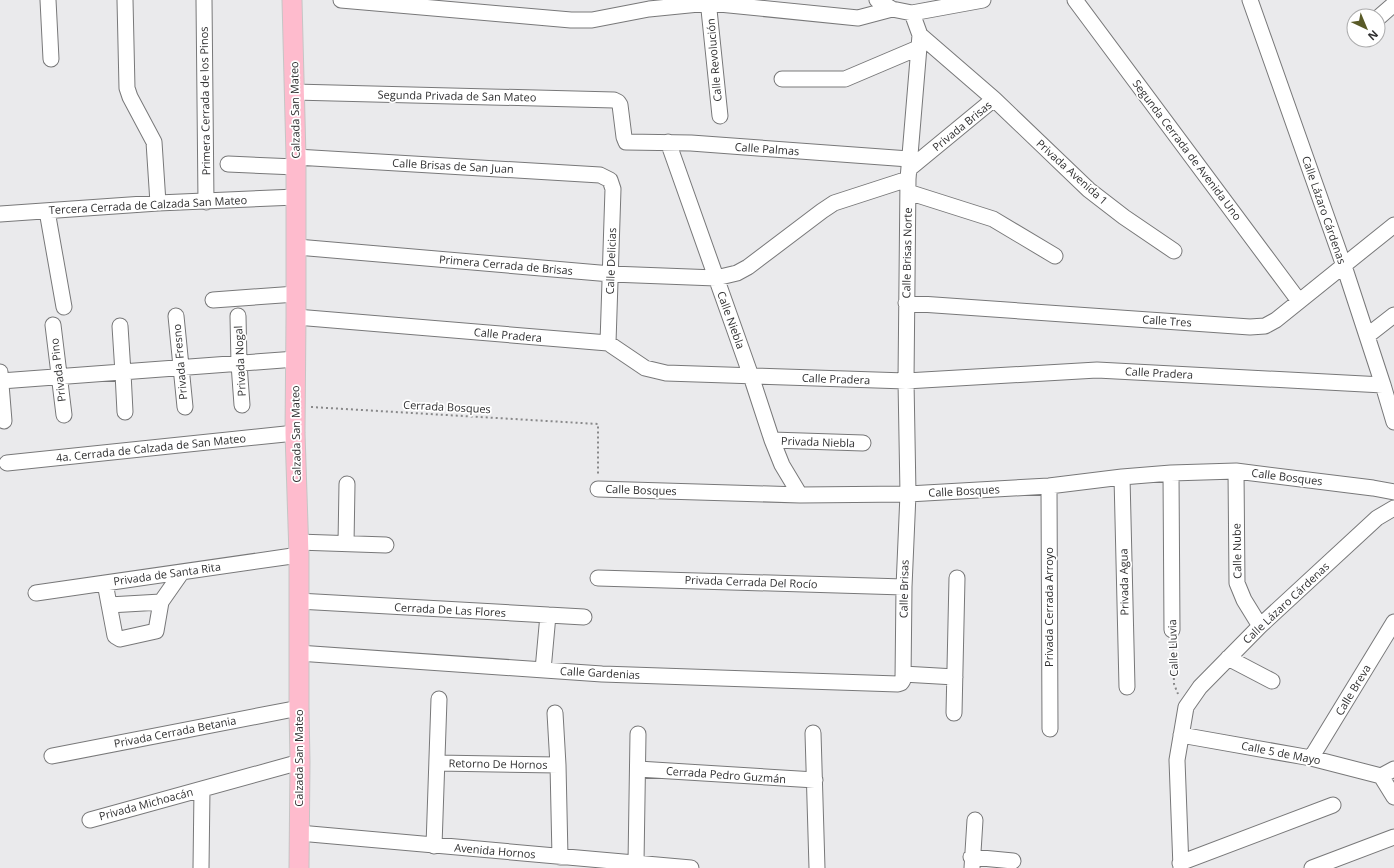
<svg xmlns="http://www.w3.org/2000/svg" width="1394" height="868" font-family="'Open Sans',sans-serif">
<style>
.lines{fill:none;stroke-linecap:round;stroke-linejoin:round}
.minor-casing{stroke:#787879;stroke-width:17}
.major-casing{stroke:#c5c5c5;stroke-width:21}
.path{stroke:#888889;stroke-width:2;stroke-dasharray:2 3;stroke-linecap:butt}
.minor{stroke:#fff;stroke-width:15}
.major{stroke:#febbcd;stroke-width:19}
.labels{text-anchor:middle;stroke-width:3.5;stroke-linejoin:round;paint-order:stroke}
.street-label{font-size:11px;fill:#303031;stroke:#fff}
</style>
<rect width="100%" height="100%" fill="#eaeaec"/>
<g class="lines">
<defs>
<path id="minor" d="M48 0 51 59
M125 0 127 88 130 97 154 142 158 203
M204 0 206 202
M341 0 571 20H592L649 9 709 3 858 18 892 9
M708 0 720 116
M877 0 892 9 912 13 983 0
M1075 0 1299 301
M1250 0 1344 266 1383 385 1394 422
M1378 18 1394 4
M920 35 994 99 1089 190 1124 217 1174 251
M782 79H845L918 48
M294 92 614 100 618 102 620 105 624 137 626 142 691 143 909 159
M668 142 751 376 772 440 782 465 800 495
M296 157 600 175 610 180 613 189 608 343
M228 164 296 167
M909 169 994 99
M908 192 993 219 1055 256
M47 211 64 307
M0 214 158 203 296 197
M297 247 611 274 716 278 737 273 748 267 822 211 834 203 908 179
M213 300 296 294
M906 303 1250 327 1265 326 1276 320 1394 225
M176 316 185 407
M238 316 239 364 242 405
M296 317 608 343 645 368 666 373 906 381 1097 370 1383 385
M53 325 64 415
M120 326 123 373 125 412
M1367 336 1394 315
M0 372 4 421
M1 381 296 359
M772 440 863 443
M7 463 295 433
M1236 471 1237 583 1244 600 1260 626
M1171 473 1172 630
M1122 477 1127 687
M1049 486 1050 729
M598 489 800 495 908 494 1049 486 1122 477 1171 473 1236 471 1373 488 1394 492
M298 542 386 545
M346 544 347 484
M598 578 904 587
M105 583 115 636 120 639 156 631 161 602 182 572
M36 593 299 555
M298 601 584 617
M109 605 161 602
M298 653 602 674 898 684 901 683 903 680 904 587 908 494 906 381 908 179 920 35 912 13
M1228 658 1272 681
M543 670 548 615
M903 674 955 677
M555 713 558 765 560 857
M954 713 957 578
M813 733 817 868
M1181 735 1311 758 1381 776
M52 756 299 708
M1311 758 1394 622
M437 763 558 765
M638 769 815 780
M1381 776 1394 797
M1381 776 1394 769
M90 820 300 762
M299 833 691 868
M434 846 439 699
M971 857 1013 861
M636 863 638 734
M1180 863 1333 805
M201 868 202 789
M972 868 975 820
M1181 868 1177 760 1186 707 1200 687 1260 626 1377 518 1394 508
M1312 868 1394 837"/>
<path id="major" d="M292 0 296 157V317L295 433 299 555V708L300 762 299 868"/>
</defs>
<use href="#minor" class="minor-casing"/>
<use href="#major" class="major-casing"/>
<path class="path" d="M311 407 598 424V476
M1173 643 1174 684 1178 694"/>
<use href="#minor" class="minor"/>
<use href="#major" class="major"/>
</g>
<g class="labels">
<g class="street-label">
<text transform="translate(714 60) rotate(-95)" y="4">Calle Revolución</text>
<text transform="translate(457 96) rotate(1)" y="4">Segunda Privada de San Mateo</text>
<text transform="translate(205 101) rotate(-91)" y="4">Primera Cerrada de los Pinos</text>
<text transform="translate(295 110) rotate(-91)" y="4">Calzada San Mateo</text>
<text transform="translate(962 126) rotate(-39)" y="4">Privada Brisas</text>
<text transform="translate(767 149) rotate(4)" y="4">Calle Palmas</text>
<text transform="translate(1187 150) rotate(53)" y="4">Segunda Cerrada de Avenida Uno</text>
<text transform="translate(453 166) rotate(3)" y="4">Calle Brisas de San Juan</text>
<text transform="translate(1072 172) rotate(42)" y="4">Privada Avenida 1</text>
<text transform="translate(148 205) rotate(-3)" y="4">Tercera Cerrada de Calzada San Mateo</text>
<text transform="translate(1324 210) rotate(71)" y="4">Calle Lázaro Cárdenas</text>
<text transform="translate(907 253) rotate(-89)" y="4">Calle Brisas Norte</text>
<text transform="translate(611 261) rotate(-88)" y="4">Calle Delicias</text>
<text transform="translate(506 265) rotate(5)" y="4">Primera Cerrada de Brisas</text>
<text transform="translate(731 320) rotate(70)" y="4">Calle Niebla</text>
<text transform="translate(1167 321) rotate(4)" y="4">Calle Tres</text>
<text transform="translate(508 335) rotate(5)" y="4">Calle Pradera</text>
<text transform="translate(240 361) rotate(-93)" y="4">Privada Nogal</text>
<text transform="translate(180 362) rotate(-95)" y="4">Privada Fresno</text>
<text transform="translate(58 370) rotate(-97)" y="4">Privada Pino</text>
<text transform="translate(1159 373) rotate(3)" y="4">Calle Pradera</text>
<text transform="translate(836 379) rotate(2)" y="4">Calle Pradera</text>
<text transform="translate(447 407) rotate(3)" y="4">Cerrada Bosques</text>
<text transform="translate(296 434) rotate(-91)" y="4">Calzada San Mateo</text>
<text transform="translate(818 442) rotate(2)" y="4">Privada Niebla</text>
<text transform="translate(151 448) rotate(-6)" y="4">4a. Cerrada de Calzada de San Mateo</text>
<text transform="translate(1287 477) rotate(7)" y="4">Calle Bosques</text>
<text transform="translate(641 490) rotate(2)" y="4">Calle Bosques</text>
<text transform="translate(964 491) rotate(-3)" y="4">Calle Bosques</text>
<text transform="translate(1237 551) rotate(-91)" y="4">Calle Nube</text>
<text transform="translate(167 574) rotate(-8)" y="4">Privada de Santa Rita</text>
<text transform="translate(751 582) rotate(2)" y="4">Privada Cerrada Del Rocío</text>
<text transform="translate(1124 582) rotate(-91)" y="4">Privada Agua</text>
<text transform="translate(904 589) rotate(-89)" y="4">Calle Brisas</text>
<text transform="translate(1286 603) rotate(-43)" y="4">Calle Lázaro Cárdenas</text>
<text transform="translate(1049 607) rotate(-90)" y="4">Privada Cerrada Arroyo</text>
<text transform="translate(450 610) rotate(3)" y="4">Cerrada De Las Flores</text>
<text transform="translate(1173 648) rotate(-92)" y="4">Calle Lluvia</text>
<text transform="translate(600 673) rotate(3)" y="4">Calle Gardenias</text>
<text transform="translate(1353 690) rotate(-59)" y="4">Calle Breva</text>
<text transform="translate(175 732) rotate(-11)" y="4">Privada Cerrada Betania</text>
<text transform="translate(1281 753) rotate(11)" y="4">Calle 5 de Mayo</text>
<text transform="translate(299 758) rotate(-90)" y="4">Calzada San Mateo</text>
<text transform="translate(498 764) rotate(1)" y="4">Retorno De Hornos</text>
<text transform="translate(726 775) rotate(4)" y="4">Cerrada Pedro Guzmán</text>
<text transform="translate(146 804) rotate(-15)" y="4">Privada Michoacán</text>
<text transform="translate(495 851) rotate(5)" y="4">Avenida Hornos</text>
</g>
</g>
<g transform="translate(1366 28) rotate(136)"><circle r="19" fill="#ffffff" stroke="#acacad"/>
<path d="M0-3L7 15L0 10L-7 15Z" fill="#595a27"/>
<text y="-6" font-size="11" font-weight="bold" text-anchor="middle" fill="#303031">N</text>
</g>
</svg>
